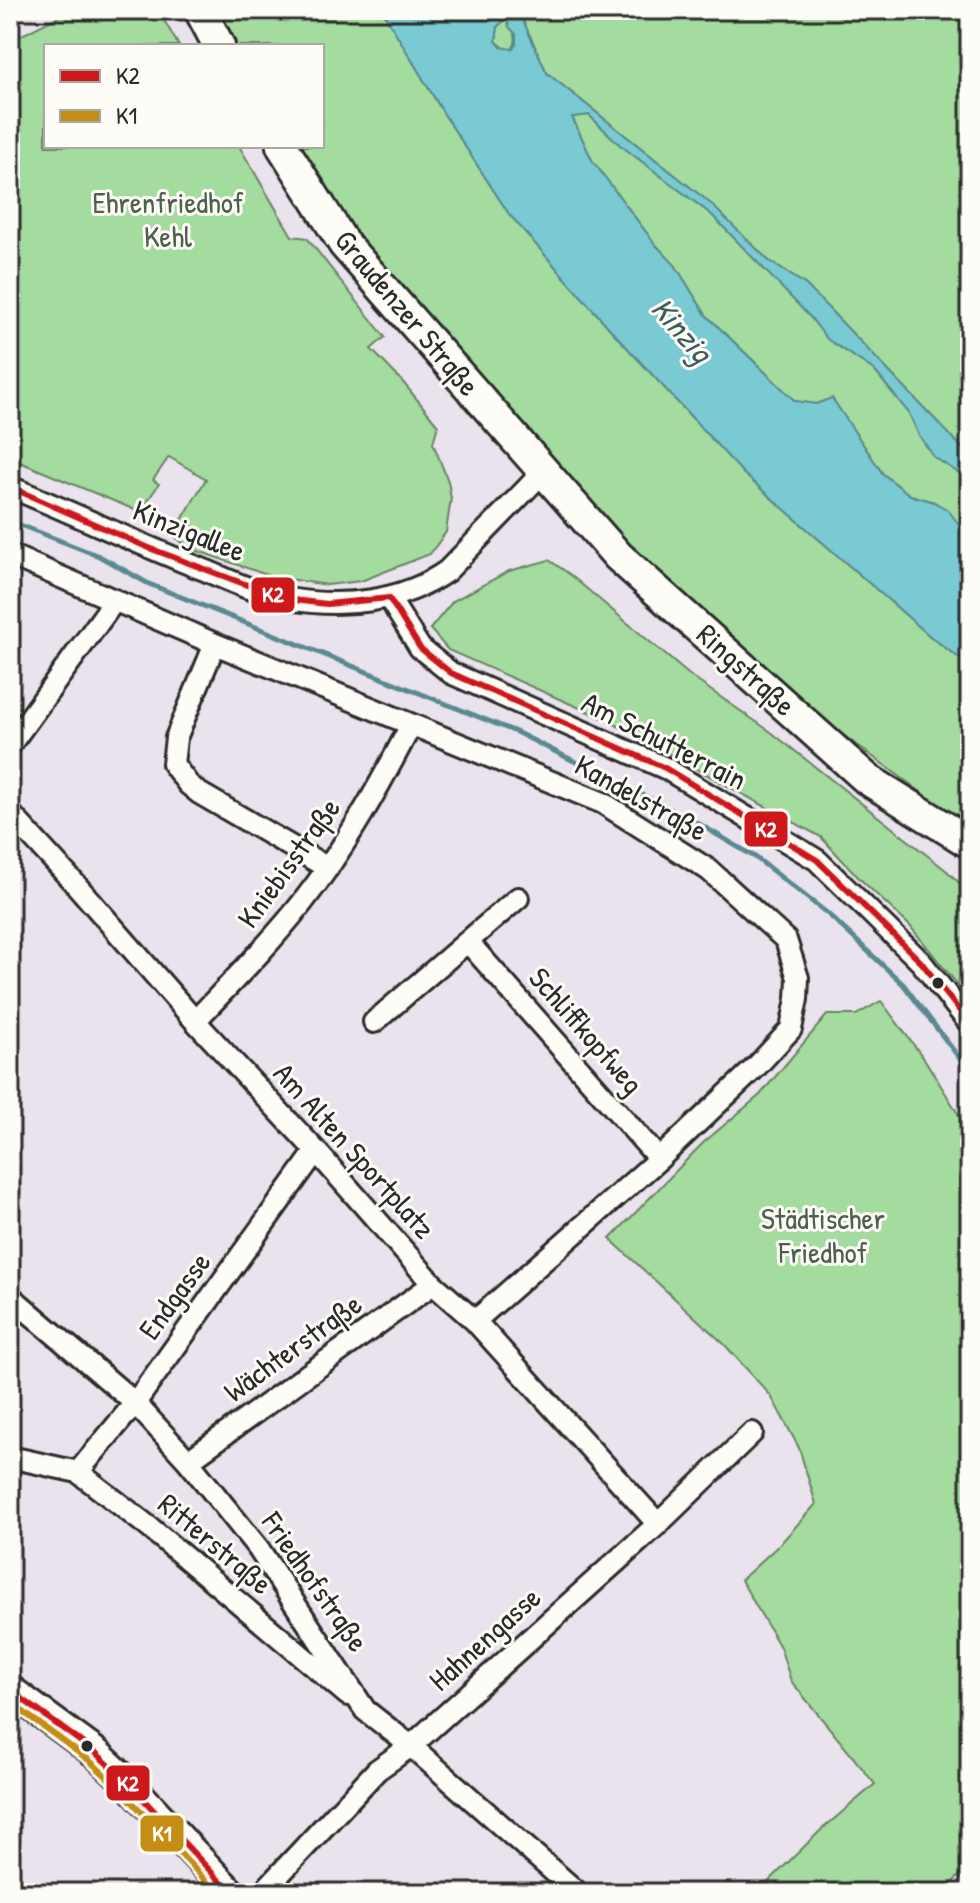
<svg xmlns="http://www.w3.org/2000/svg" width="980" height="1903" font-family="'Patrick Hand',sans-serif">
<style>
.green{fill:#a4db9e;stroke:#688364;stroke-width:2}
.water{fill:#7acad3;stroke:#5a8a90;stroke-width:2;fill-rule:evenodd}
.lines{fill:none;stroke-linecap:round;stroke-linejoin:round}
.stream{stroke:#5a8a90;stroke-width:5}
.street-casing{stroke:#2b2b2b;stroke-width:26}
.secondary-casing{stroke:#2b2b2b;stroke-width:34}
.primary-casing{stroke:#2b2b2b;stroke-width:36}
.street{stroke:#fdfcf7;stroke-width:20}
.secondary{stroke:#fdfcf7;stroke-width:28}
.primary{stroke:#fdfcf7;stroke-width:30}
.bus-1-casing{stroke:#fdfcf7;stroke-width:12}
.bus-2-casing{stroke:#fdfcf7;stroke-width:12}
.bus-1{stroke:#cd191c;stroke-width:6}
.bus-2{stroke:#c48e15;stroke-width:6}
.bus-dot{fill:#2b2b2b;stroke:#fdfcf7;stroke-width:3}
.labels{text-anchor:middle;stroke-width:6;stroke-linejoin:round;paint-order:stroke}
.park-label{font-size:30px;fill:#4f604e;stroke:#fdfcf7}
.street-label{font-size:30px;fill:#2b2b2b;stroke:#fdfcf7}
.water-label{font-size:32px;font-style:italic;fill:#435b5d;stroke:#fdfcf7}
.line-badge{stroke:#fdfcf7;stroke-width:3}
.badge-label{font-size:22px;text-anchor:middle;font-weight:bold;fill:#fff}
</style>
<rect width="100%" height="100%" fill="#eae2ed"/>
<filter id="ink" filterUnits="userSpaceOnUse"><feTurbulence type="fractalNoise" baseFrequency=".0125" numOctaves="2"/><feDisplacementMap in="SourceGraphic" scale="16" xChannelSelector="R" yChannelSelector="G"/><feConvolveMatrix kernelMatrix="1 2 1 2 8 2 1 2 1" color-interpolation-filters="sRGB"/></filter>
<g filter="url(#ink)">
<path class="green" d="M71 10H158L179 46H46V146H239L292 236 307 238 385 337 371 349 402 381 438 425 433 443 448 481 451 498 446 532 430 554 361 581 327 585 270 576 189 548 173 535 206 479 169 457 153 480 159 484 140 512 10 458V41Z
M213 10H382L444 114 509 214 611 330 744 474 931 637 970 666V828L820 718 642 558 434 332 349 227 293 146H322V46H234Z
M518 10H970V456L806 285 769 261 705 199 547 73Z
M507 18C513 28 520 39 512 49H505L496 41 498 26Z
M589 115 619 144 712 215 811 318 827 338 874 370 909 413 919 435 934 457 970 480V539L964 530 934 502 910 495 883 474 832 399 816 404 795 401 706 315 675 265 655 244 592 160 572 117Z
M549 560 568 573 693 678 771 732 947 871 970 893V1000L910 926 859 878 821 837 607 720 448 650 430 629 453 601 509 571Z
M881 1001 925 1060 970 1133V1887L959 1876 942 1893H757L820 1831 875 1784 791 1681 780 1647 741 1580 780 1544 816 1504 799 1448 771 1396 724 1344 610 1239 703 1143 760 1095 827 1015H856Z"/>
<path class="water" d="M382 10H518L547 73 710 203 769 261 806 285 970 456V480L934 457 919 435 909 413 874 370 827 339 811 318 712 215 619 144 589 115 572 117 592 160 655 244 675 265 706 315 795 401 816 404 832 398 883 474 910 495 934 502 948 510 970 539V666L931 637 744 474 611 330 509 214 444 114ZM507 18 509 27 516 34V44L512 49 501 47 496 41 498 26Z"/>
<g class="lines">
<path class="stream" d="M10 521 99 556 149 584 516 732 694 821 755 857 828 914 903 984 970 1072"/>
<defs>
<path id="street" d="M10 487C76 514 140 545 207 571 233 582 261 595 288 599 342 608 401 603 447 571L543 472
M10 555 215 644 603 803 709 870 786 940 798 978 797 999 791 1029 756 1067 659 1159 475 1321
M389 598 420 648 451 673 665 768 817 860 921 962 970 1024
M215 644 176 738 173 764 188 784 199 793 328 868
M10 745 115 600
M10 813 78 887 195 1021 316 1151 433 1284 475 1321 658 1524
M468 942 659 1159
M195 1021C231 983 269 945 302 903 345 848 379 787 411 725
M374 1022 518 898
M10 1296 135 1403 188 1461 258 1548 365 1710 411 1746 578 1893
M10 1457 78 1472 149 1527 348 1695
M188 1461 433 1284
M78 1472 135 1403 316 1151
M262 1893 377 1770 411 1746 658 1524 752 1433"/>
<path id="secondary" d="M10 1690 96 1753 129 1784 231 1893"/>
<path id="primary" d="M200 10 219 46
M282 146 344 244 618 556 867 779 970 843"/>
</defs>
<use href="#street" class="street-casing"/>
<use href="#secondary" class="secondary-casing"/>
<use href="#primary" class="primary-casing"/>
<use href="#street" class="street"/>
<use href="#secondary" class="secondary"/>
<use href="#primary" class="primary"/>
<defs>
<path id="bus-1" d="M10 487 149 548 284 599 327 604 389 598 420 648 451 673 665 768 817 860 921 962 970 1024
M10 1690 96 1753 129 1784 231 1893"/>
<path id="bus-2" d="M10 1702 90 1761 122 1791 217 1893"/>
</defs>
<use href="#bus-1" class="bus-1-casing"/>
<use href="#bus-2" class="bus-2-casing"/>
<use href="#bus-1" class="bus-1"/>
<use href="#bus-2" class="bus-2"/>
</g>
</g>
<g class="bus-dot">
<circle cx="938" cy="983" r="7"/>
<circle cx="87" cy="1746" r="7"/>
</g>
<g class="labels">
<g class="park-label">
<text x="168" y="213">Ehrenfriedhof<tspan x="168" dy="34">Kehl</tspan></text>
<text x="823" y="1229">Städtischer<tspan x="823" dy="34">Friedhof</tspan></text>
</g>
<g class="street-label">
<text transform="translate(407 313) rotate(50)" y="10">Graudenzer Straße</text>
<text transform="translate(189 531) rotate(22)" y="10">Kinzigallee</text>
<text transform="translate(746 670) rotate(42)" y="10">Ringstraße</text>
<text transform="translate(664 741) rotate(27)" y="10">Am Schutterrain</text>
<text transform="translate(641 798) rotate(29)" y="10">Kandelstraße</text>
<text transform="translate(289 863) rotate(-54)" y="10">Kniebisstraße</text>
<text transform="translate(586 1031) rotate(49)" y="10">Schliffkopfweg</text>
<text transform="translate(354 1151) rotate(48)" y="10">Am Alten Sportplatz</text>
<text transform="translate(175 1296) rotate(-54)" y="10">Endgasse</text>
<text transform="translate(293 1348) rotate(-36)" y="10">Wächterstraße</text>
<text transform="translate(215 1544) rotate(40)" y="10">Ritterstraße</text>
<text transform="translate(315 1582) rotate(55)" y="10">Friedhofstraße</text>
<text transform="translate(485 1639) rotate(-42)" y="10">Hahnengasse</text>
</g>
<g class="water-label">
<text transform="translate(682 330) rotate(49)" y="11">Kinzig</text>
</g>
</g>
<g class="line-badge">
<rect x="250" y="576" width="46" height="38" rx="8" fill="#cd191c"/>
<rect x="743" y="810" width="46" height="38" rx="8" fill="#cd191c"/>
<rect x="105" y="1764" width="46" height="38" rx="8" fill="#cd191c"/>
<rect x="139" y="1814" width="46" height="39" rx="8" fill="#c48e15"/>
</g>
<g class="badge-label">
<text x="273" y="602">K2</text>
<text x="766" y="837">K2</text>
<text x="128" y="1791">K2</text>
<text x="162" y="1841">K1</text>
</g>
<rect width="980" height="1903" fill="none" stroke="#fdfcf7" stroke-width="40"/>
<rect x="20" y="20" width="940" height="1863" fill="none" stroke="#2b2b2b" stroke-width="3" filter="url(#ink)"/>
<rect x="44" y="44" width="280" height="104" fill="#fdfcf7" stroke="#a9a8a5" stroke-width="2"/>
<rect x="60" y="70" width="40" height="12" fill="#cd191c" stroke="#a9a8a5" stroke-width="2"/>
<text x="116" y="84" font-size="24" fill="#2b2b2b">K2</text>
<rect x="60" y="110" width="40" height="12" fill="#c48e15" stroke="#a9a8a5" stroke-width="2"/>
<text x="116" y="124" font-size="24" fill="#2b2b2b">K1</text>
</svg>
